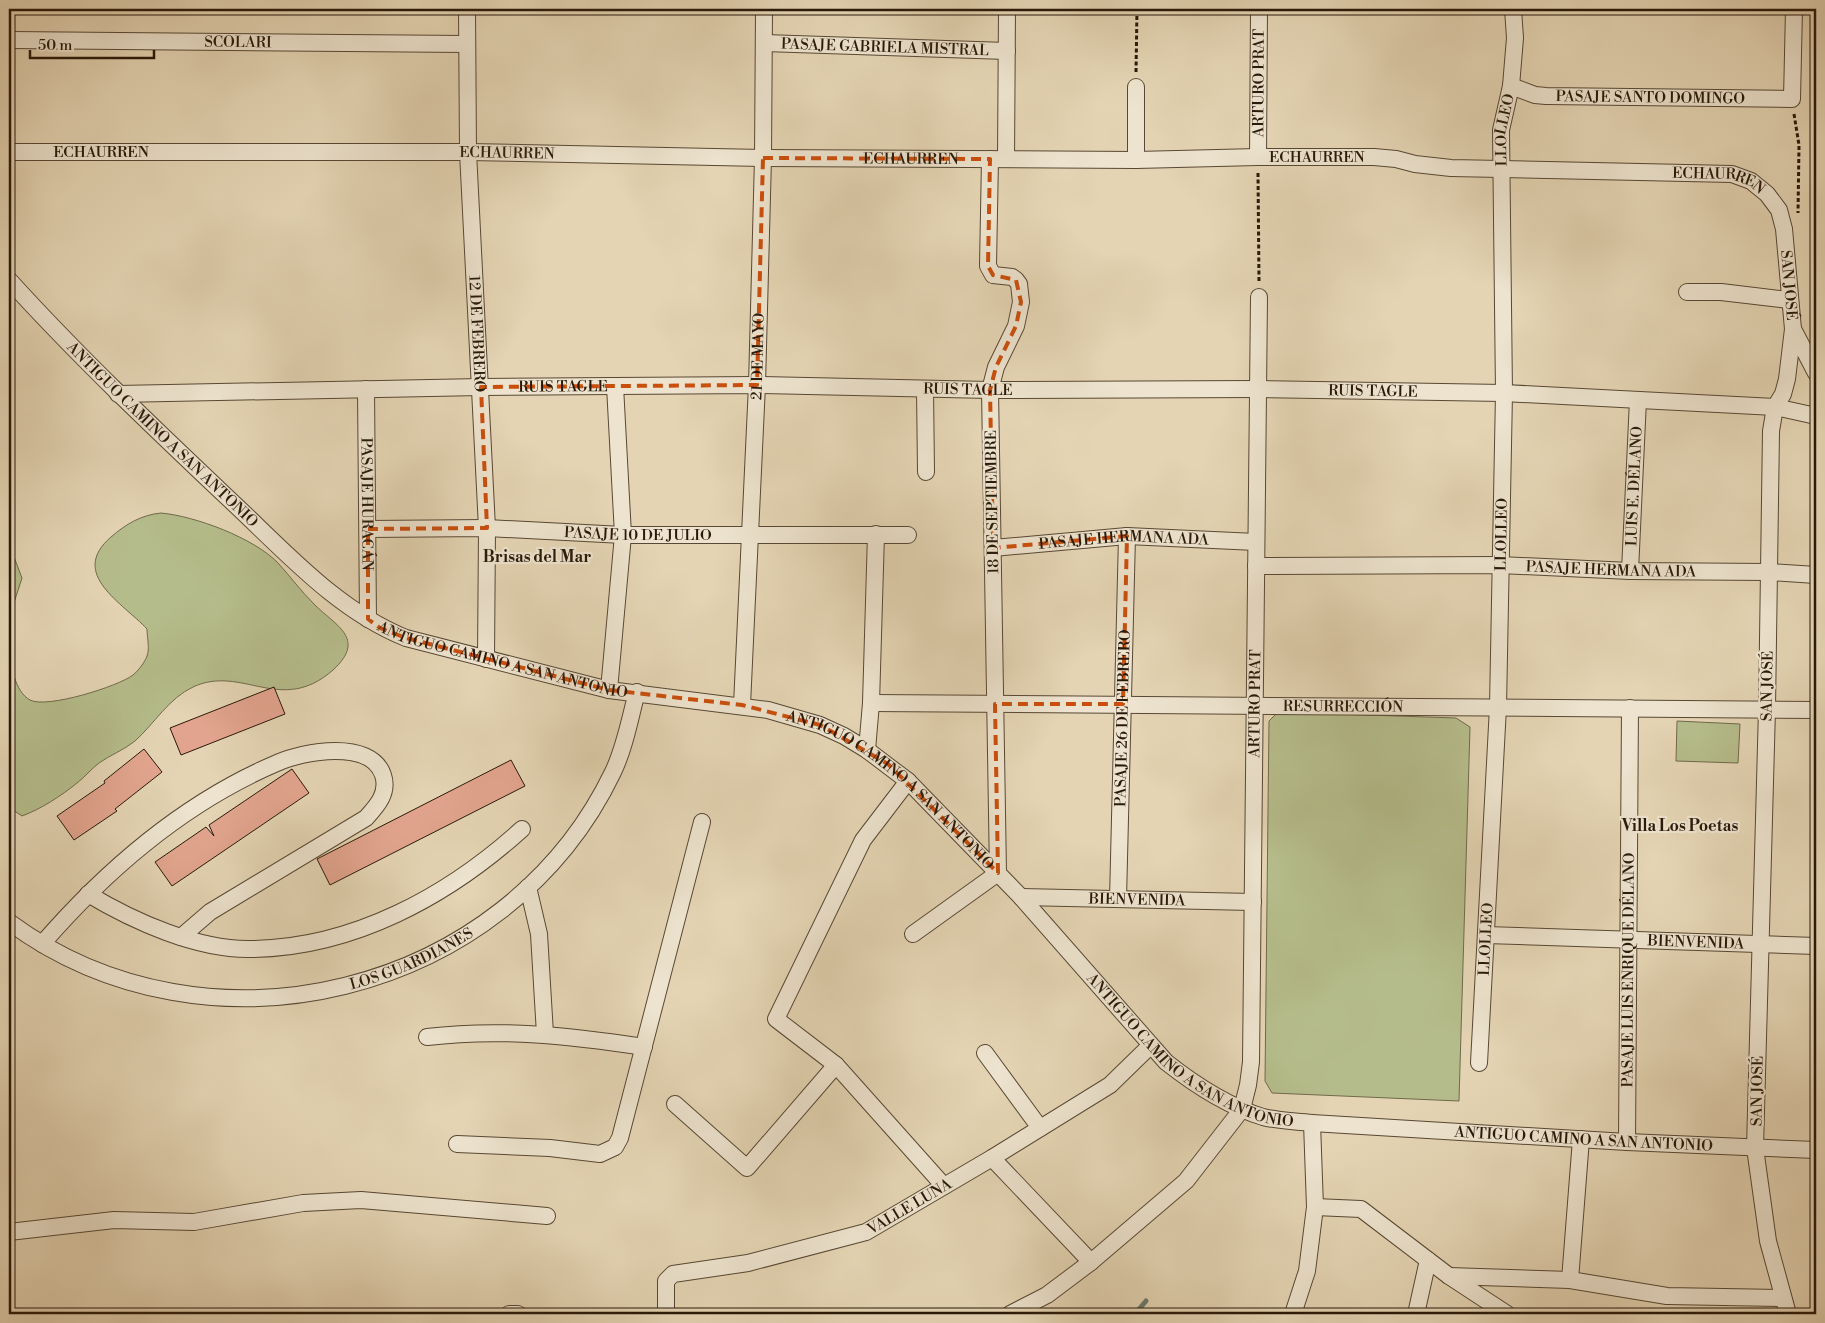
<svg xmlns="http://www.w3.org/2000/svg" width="1825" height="1323" font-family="'Libre Bodoni',serif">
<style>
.green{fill:#b5bc8b;stroke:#6f6a4a}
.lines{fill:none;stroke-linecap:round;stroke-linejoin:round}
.stream{stroke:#6a786d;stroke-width:5}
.building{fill:#e2a48e;stroke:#29190a}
.minor-casing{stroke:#584834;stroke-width:18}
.path{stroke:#29190a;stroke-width:3;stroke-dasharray:4 2.5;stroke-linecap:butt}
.minor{stroke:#ede3ce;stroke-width:16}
.marked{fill:none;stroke:#cb4f0c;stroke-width:4;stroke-dasharray:10 6;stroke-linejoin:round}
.labels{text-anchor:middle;stroke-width:4.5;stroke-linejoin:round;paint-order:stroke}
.street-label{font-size:15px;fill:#29190a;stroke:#ede3ce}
.neighbourhood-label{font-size:16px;font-weight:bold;fill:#29190a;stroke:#ede3ce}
</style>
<rect width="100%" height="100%" fill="#e4d4b3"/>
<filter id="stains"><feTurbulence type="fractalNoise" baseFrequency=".004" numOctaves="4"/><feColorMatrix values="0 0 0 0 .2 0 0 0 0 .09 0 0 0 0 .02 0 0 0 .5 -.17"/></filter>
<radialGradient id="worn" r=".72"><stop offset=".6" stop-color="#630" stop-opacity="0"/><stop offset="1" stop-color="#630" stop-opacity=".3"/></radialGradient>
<path class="green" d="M161 513C195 516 254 538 278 563 290 576 300 590 313 603 334 625 368 638 333 670 281 716 242 664 193 687 169 698 154 724 135 741 124 750 110 755 99 763 91 769 85 777 77 783 61 796 41 809 22 816L10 808C8 790 15 773 9 755V648C10 664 15 692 30 700 47 709 119 686 133 675 138 671 145 662 147 656 150 649 147 637 147 629 123 603 68 574 111 537 126 524 141 515 161 513Z
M9 544 22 578 9 618Z
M1278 712 1456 718 1470 727 1459 1101 1272 1093 1265 1081 1269 721Z
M1677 721 1740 724 1738 763 1676 761Z"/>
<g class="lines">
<path class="stream" d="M1135 1314 1146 1301"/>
</g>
<path class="building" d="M274 687 285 714 181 755 170 728Z
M144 749 162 772 115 809 117 811 74 840 57 816 105 783 104 781Z
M511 760 525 786 330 885 317 859Z
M292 769 309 793 172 886 155 862 206 827 214 836 209 825Z"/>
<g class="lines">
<defs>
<g id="minor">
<path id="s1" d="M467 9 468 152 487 528 486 659"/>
<path id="s2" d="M9 40 467 44"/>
<path id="s3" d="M764 43 1007 51"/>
<path id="s4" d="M1511 86 1535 95 1546 96 1792 99 1794 9"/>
<path id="s5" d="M9 152H468L763 158 1136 160 1258 157H1374L1396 159 1415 164 1451 168 1732 174 1751 181 1767 194 1779 210 1784 229 1793 329 1787 379 1783 394 1775 407 1771 431 1767 709 1755 1148 1768 1241 1788 1314"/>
<path id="s6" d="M1258 157 1259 9"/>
<path d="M1006 159 1007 9"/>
<path d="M1136 160V87"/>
<path id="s7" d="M9 280C79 357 154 428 229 499 283 549 336 610 406 638L609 690 768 710 820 725 844 736 867 750 908 781 1021 897 1166 1062C1195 1085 1227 1106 1263 1117 1278 1121 1296 1121 1312 1123L1627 1142 1816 1150"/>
<path d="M1687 292H1721L1789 300"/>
<path d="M1793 329 1816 373"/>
<path id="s8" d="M366 389 368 619"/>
<path d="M925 389 926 472"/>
<path id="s9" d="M118 394 481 387 757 385 990 390 1258 389 1504 393 1775 407 1816 416"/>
<path id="s10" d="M368 529 487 528 623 535H908"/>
<path id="s11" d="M993 548 1127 536 1256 542"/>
<path id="s12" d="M1256 566 1500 565 1630 571 1769 572 1816 575"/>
<path id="s13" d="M1630 571 1638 400"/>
<path d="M609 690 623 535 615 386"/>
<path id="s14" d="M871 703 1816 710"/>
<path id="s15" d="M742 705 757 385 763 158 764 9"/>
<path d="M867 750 871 703 876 534"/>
<path d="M908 781 863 840 776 1019 836 1065 944 1186"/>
<path d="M528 887 539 934 545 1034"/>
<path d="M88 894C133 921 197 950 251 949 353 948 448 896 522 829"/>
<path id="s16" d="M1021 897 1253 902"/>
<path id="s17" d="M1118 899 1127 536"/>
<path id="s18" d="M9 922C208 1069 506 995 613 772 625 747 630 718 637 692"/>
<path d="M913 934 998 873 990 390 996 367 1016 326 1021 302 1019 284 1016 280 1012 277 993 275 988 266 990 159"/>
<path id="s19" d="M1486 935 1816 946"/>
<path d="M42 944C107 869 185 802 277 763 303 751 371 739 383 775 389 793 377 806 366 818L210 912 181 937"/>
<path d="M427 1037C501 1028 571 1036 644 1047"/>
<path d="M985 1053 1040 1128"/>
<path id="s20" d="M1479 1063 1498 707 1504 393 1501 130 1511 86 1515 38 1513 9"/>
<path d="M675 1104 747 1168 836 1065"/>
<path id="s21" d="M1627 1142 1630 708"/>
<path d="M457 1144 550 1148 600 1154 615 1147 620 1138 702 822"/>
<path d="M992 1158 1091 1262"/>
<path d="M1315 1207 1361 1209 1449 1276 1507 1314"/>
<path d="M9 1232 114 1220 194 1222 303 1203 361 1200 547 1216"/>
<path d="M1449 1276 1570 1280 1667 1296 1783 1298"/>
<path d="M1570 1280 1581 1139"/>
<path d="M509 1314H518"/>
<path id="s22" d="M666 1314V1281L673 1274 748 1263 866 1232 992 1158 1110 1085 1150 1046"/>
<path id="s23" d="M1010 1314 1047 1295 1091 1262 1186 1181 1242 1109 1248 1085 1251 1062 1259 297"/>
<path d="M1293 1314 1307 1271 1315 1207 1312 1123"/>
<path d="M1416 1314 1428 1260"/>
</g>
</defs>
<use href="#minor" class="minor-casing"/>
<path class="path" d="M1136 72 1137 9
M1794 114 1799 145 1798 213
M1258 173 1259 282"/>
<use href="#minor" class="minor"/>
</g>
<path class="marked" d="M763 158 990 159 988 266 993 275 1016 280 1021 302 1016 326 996 367 990 390 993 548 1127 536 1123 704H995L998 873 888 764 820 725 742 705 609 690 406 638 380 628 368 619V529L487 528 481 387 757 385Z"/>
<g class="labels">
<g class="street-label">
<text dy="5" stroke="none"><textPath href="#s2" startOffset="229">SCOLARI</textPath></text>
<text dy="5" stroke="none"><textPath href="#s3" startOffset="121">PASAJE GABRIELA MISTRAL</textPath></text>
<text dy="5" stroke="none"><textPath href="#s6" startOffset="74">ARTURO PRAT</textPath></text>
<text dy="5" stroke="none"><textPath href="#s4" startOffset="141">PASAJE SANTO DOMINGO</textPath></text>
<text dy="5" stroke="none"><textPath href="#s20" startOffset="934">LLOLLEO</textPath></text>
<text dy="5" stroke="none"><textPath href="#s5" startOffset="92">ECHAURREN</textPath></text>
<text dy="5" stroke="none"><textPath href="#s5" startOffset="498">ECHAURREN</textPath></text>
<text dy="5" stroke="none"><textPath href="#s5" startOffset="1308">ECHAURREN</textPath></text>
<text dy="5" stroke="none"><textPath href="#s5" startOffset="902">ECHAURREN</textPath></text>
<text dy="5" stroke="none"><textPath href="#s5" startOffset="1712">ECHAURREN</textPath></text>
<text dy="5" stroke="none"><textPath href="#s5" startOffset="1861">SAN JOSÉ</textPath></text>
<text dy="5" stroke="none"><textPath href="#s1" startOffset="325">12 DE FEBRERO</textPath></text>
<text dy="5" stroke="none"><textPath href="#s15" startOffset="349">21 DE MAYO</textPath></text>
<text dy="5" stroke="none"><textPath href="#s9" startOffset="445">RUIS TAGLE</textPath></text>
<text dy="5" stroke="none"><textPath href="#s9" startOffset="850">RUIS TAGLE</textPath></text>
<text dy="5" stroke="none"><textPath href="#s9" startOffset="1255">RUIS TAGLE</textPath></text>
<text dy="5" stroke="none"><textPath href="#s7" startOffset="218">ANTIGUO CAMINO A SAN ANTONIO</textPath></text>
<text dy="5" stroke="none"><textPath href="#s13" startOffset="85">LUIS E. DÉLANO</textPath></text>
<text transform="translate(992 502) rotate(-91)" y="5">18 DE SEPTIEMBRE</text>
<text dy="5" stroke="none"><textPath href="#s8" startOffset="115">PASAJE HURACÁN</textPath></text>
<text dy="5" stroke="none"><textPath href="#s10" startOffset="270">PASAJE 10 DE JULIO</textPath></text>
<text dy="5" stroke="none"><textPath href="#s20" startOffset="529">LLOLLEO</textPath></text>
<text dy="5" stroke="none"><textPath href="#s11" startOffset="131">PASAJE HERMANA ADA</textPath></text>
<text dy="5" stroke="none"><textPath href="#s12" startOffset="355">PASAJE HERMANA ADA</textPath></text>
<text dy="5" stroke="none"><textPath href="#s7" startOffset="636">ANTIGUO CAMINO A SAN ANTONIO</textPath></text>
<text transform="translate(1767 686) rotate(-89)" y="5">SAN JOSÉ</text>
<text dy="5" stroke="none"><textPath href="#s23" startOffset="719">ARTURO PRAT</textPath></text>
<text dy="5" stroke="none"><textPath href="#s14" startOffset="472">RESURRECCIÓN</textPath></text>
<text dy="5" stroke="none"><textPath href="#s17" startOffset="181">PASAJE 26 DE FEBRERO</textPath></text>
<text dy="5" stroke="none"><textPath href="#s7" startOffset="1056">ANTIGUO CAMINO A SAN ANTONIO</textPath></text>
<text dy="5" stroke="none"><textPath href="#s16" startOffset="116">BIENVENIDA</textPath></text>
<text dy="5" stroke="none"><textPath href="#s20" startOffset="124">LLOLLEO</textPath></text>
<text dy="5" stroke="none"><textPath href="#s19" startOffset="210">BIENVENIDA</textPath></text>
<text dy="5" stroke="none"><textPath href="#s18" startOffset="425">LOS GUARDIANES</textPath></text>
<text dy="5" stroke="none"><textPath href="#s21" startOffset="172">PASAJE LUIS ENRIQUE DÉLANO</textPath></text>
<text dy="5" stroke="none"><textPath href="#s7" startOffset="1461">ANTIGUO CAMINO A SAN ANTONIO</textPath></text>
<text transform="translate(1757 1091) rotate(-89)" y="5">SAN JOSÉ</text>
<text dy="5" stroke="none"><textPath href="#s7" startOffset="1881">ANTIGUO CAMINO A SAN ANTONIO</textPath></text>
<text dy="5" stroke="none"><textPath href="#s22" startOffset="291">VALLE LUNA</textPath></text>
</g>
<g class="neighbourhood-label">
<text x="537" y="562">Brisas del Mar</text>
<text x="1680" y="831">Villa Los Poetas</text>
</g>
</g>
<rect width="1825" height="1323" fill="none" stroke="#e4d4b3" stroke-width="30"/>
<rect x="10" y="10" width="1805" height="1303" fill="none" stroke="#29190a" stroke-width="2.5"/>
<rect x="15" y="15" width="1795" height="1293" fill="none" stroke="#29190a"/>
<path d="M30 50v8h124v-8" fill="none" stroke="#29190a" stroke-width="2.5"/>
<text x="38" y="50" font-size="15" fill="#29190a" stroke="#ede3ce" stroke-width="4" paint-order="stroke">50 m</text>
<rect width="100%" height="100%" filter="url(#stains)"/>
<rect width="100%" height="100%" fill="url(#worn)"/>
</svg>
